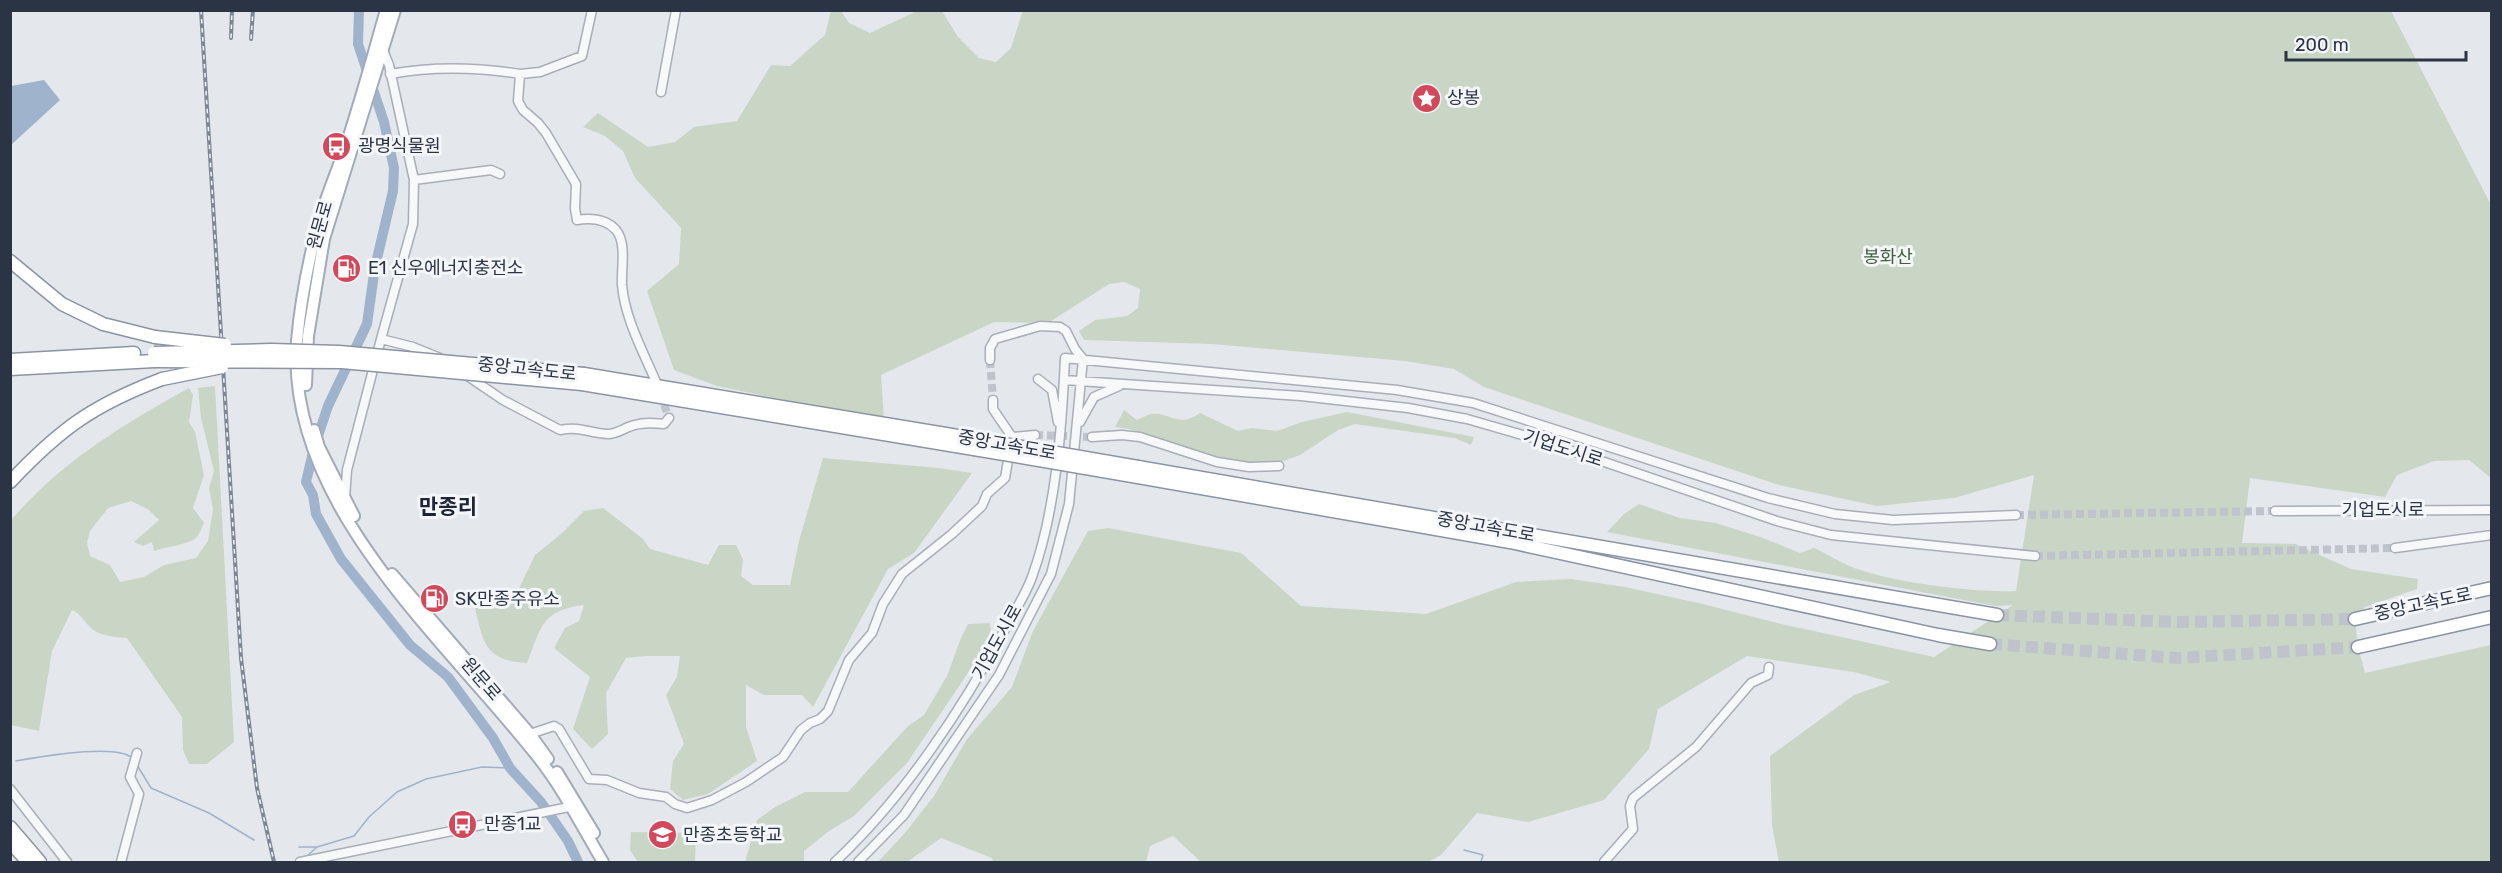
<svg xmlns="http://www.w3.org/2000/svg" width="2502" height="873" font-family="Rubik,'Noto Sans KR',sans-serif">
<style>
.green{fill:#c9d6c5}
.water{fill:#9fb4cc}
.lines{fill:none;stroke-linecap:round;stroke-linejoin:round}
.stream{stroke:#9fb4cc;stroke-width:1.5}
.river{stroke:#9fb4cc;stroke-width:10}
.minor-tunnel{stroke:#bfc3cb;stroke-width:8;stroke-dasharray:8 4;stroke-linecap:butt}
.highway-tunnel{stroke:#bfc3cb;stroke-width:12;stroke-dasharray:12 6;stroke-linecap:butt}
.minor-casing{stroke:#a9aeb7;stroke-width:11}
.major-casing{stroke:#a3abb8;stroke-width:14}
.highway-casing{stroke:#8b94a3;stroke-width:15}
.minor{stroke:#f7f8fa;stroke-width:8}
.major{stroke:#fff;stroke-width:10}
.highway{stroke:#fff;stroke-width:12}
.rail-casing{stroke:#7d8696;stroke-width:4}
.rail{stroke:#f4f6f9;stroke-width:1.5;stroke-dasharray:4.5;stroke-linecap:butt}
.highway-bridge-casing{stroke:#8b94a3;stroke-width:15;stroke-linecap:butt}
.highway-bridge{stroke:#fff;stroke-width:12}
.labels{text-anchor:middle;stroke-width:6;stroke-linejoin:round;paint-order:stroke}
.poi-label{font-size:18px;fill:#2b3445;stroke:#f4f6f9;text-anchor:start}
.street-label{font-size:18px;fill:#2b3445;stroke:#f4f6f9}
.park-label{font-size:18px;fill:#3f6138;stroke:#f4f6f9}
.quarter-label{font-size:21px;font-weight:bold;fill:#1d2536;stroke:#f4f6f9}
</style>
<rect width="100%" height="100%" fill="#e4e7ec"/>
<path class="green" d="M1023 10 2391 11 2491 205V478L2469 460 2434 461 2397 475 2385 497 2250 478 2242 543 2295 544 2351 569 2418 579 2417 589 2365 607 2355 618 2358 647 2365 673 2491 645V862H1779L1772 825 1770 756 1854 695 1891 682 1854 672 1747 656 1658 709 1649 749 1604 800 1528 822 1477 813 1441 855 1428 862H1201L1173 836 1150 846 1146 862H993L992 858 941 838 907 862H878L904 834 934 796 967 739 1012 687 1033 631 1088 531 1108 528 1241 553 1301 606 1426 614 1516 582 1571 579 1625 587 1703 604 1781 624 1934 657 2013 605 1995 606 1607 532 1624 514 1639 504 1680 518 1716 523 1763 538 1800 553 1814 548C1825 553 1836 560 1847 565 1886 582 1974 593 2016 591L2034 475 1954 498 1877 506 1779 485 1484 387 1454 369 1405 361 1212 344 1084 340 1079 331 1095 320 1127 316 1138 308 1140 289 1124 282 1109 284 1048 323 994 322 881 375 884 421 717 386 674 370 647 291 679 264 681 228 635 178 623 151 605 136 583 127 598 113 648 147 675 142 694 127 737 121 771 65 790 66 825 35 831 11H841L849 23 870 33 917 11H942L958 37 979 58 996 62 1011 48Z
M215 386 234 742 207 764H189L183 750 182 717 127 638C114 637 99 636 90 627 83 620 81 614 72 610L52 651 39 731 11 725V520C61 462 122 425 189 388L193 395 189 422 195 432 204 475 193 508 204 523C202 527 200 533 197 537 192 544 164 547 154 551L152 542 143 546 134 542 159 520 149 510 131 501 108 508 90 531 87 542 90 556 110 565 120 582 144 577 164 565 196 558 208 541 213 509 209 488 214 471 201 418 198 388Z
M1124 410 1137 420C1141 418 1147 415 1151 414 1170 411 1177 429 1200 413L1238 431 1252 428 1277 431 1302 422 1347 412 1474 437 1471 445 1455 438 1355 424 1338 430 1300 455 1267 467 1208 458 1186 447 1129 429 1115 427Z
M823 458 939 468 972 473 914 553 888 569 813 707 802 695H764L746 685V727L757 761 708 794 683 800 670 789 673 761 684 744 666 695 677 677 680 656H646L626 658 606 693 608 734 592 749 573 729 590 677 554 648 565 628 579 621 584 605C541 610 541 628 527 663 485 660 484 645 475 608H494L513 601 535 555 562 533 584 511 603 508 643 539 650 549 708 565 719 545H736L743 559 741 576 753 585H790L799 541Z
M990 623 991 639 907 763 854 816 829 831 804 851V862H745L757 820 775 807 805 792H848L908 726 924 715 947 676 961 638 968 624Z
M631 832 696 833 695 862H638L630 850Z"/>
<path class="water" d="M44 80 60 100 11 145V86Z"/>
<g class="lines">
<path class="stream" d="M16 761C39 757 116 743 132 758
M137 765 151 788 209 813 254 840
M299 847H316
M1464 850 1483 855 1481 862
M307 856 317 847 354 836 369 817 397 792 426 779 482 767 510 768"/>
<path class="river" d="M359 10 358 44 384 122 394 168 393 191 375 267 367 324 328 406 314 448 306 482 313 495 316 514 341 559 410 645 448 677 493 738 510 768 541 802 568 841 578 862"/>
<path class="minor-tunnel" d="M990 360 993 400
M660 393 669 418
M1035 435 1092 437
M2016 515 2275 511
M2035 556 2395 548"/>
<path class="highway-tunnel" d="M1997 615 2179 622 2355 619
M1990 644 2178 658 2358 647"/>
<defs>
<path id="minor" d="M592 10 582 56 540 72 520 74 518 101 523 110 538 123 546 133 576 184 575 209 577 220C590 218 606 219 616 230 627 243 621 269 622 285 625 319 643 351 656 382
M390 74C434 66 476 67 520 74
M661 92 676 10
M414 180 491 170 500 174
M381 339 413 347 440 358
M1065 358 1397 390 1473 403 1768 498 1835 514 1893 520 2016 515
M990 360V348L995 339 1040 326 1060 327 1066 331 1075 349 1083 359
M466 375 503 400 560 430C581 426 588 433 608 434 618 434 625 427 635 425 644 422 654 423 664 424L669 418
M1038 379 1052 390 1058 422
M1064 380 1301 396 1408 408 1467 419 1540 440 1777 521 1831 535 2035 556
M993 400V409L1012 437
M1080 422 1094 397 1119 386
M1092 437 1122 435 1140 437 1217 462 1249 467 1279 466
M345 499 347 470 381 339 413 224 414 180 389 65 383 50
M2275 511 2492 510
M2395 548 2492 535
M530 734 554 726 559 729 589 779 607 780 639 793 666 797 675 804 687 808 712 800 746 782 783 757 801 730 810 723 820 719 828 711 849 660 872 633 883 604 902 574 952 534 982 506 987 494 1005 478 1012 437 1035 435
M10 789 67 862
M121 862 139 794 130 777 137 753
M300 862 569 807
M835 862C903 798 962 710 1006 627 1015 610 1027 593 1033 574 1056 510 1062 426 1065 358
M858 862 904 815 999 675 1051 574 1069 504 1083 359
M1604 862 1633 829 1630 806 1633 798 1696 747 1751 683 1768 675 1769 667"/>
<path id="major" d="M386 10C373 55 361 100 346 145 336 175 322 205 315 236 307 269 300 306 297 341 285 504 445 639 537 756 563 788 582 827 603 862
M306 385 308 336 324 239 395 10
M314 430 319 447 354 516
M392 574 530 734 548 759
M557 772 594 833"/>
<path id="highway" d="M10 261 62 304 103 324 155 337
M10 360 134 353
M10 369 154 361
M584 374 976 439
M582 384 974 449
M1138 467 1997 615
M1138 477 1510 542 1938 635 1990 644
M10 482C60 429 93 405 162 379
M2355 619 2492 588
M2358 647 2492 617
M10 827 40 862
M10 842 28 862"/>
</defs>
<use href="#minor" class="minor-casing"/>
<use href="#major" class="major-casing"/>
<use href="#highway" class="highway-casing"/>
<use href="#minor" class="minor"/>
<use href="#major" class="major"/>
<use href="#highway" class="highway"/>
<defs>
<path id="rail" d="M201 10 241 658 257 788 274 862
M231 38 232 10
M251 39 253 10"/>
</defs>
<use href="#rail" class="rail-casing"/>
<use href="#rail" class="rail"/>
<defs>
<path id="highway-bridge" d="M155 337 225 345
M154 353 271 350 339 352 584 374
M154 361 342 362 582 384
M162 379 222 367
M976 439 1138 467
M974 449 1138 477"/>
</defs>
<use href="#highway-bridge" class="highway-bridge-casing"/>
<use href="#highway-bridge" class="highway-bridge"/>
</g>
<defs>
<symbol id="sight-disc" viewBox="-11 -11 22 22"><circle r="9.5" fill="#d1495b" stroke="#f4f6f9"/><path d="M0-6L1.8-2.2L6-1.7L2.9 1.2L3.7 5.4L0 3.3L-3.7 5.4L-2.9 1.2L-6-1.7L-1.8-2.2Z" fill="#fff"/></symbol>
<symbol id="bus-disc" viewBox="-11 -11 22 22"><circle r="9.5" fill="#d1495b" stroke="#f4f6f9"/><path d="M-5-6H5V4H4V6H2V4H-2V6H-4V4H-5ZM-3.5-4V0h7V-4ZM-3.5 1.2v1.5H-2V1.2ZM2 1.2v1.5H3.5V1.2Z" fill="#fff"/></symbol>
<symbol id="fuel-disc" viewBox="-11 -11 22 22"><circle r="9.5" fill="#d1495b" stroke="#f4f6f9"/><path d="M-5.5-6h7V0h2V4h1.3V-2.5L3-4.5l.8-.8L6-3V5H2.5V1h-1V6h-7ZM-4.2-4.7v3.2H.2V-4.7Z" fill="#fff"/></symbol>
<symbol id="school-disc" viewBox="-11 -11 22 22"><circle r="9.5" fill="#d1495b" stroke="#f4f6f9"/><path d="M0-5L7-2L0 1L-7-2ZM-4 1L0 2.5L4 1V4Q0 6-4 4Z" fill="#fff"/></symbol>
</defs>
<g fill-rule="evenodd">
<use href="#sight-disc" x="1410" y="82" width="33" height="33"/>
<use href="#bus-disc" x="320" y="130" width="33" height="33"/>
<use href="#fuel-disc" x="330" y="252" width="33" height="33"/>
<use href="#fuel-disc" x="418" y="582" width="33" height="33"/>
<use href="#bus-disc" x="446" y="808" width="33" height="33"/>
<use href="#school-disc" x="646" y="818" width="33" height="33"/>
</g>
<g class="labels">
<g class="poi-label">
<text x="1447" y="104">상봉</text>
<text x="358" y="152">광명식물원</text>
<text x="368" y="274">E1 신우에너지충전소</text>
<text x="455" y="605">SK만종주유소</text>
<text x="484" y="830">만종1교</text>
<text x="683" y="841">만종초등학교</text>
</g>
<g class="street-label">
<text transform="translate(320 225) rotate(-74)" y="6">원문로</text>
<text transform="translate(527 369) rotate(6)" y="6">중앙고속도로</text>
<text transform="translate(1007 445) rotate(10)" y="6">중앙고속도로</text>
<text transform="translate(1563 448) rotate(18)" y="6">기업도시로</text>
<text x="2383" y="516">기업도시로</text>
<text transform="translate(1486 527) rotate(10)" y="6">중앙고속도로</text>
<text transform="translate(2423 604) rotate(-12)" y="6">중앙고속도로</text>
<text transform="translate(997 642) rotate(-61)" y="6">기업도시로</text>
<text transform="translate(481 679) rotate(49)" y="6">원문로</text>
</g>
<g class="park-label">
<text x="1888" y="263">봉화산</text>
</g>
<g class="quarter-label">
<text x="448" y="514">만종리</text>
</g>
</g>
<rect width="2502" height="873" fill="none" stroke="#2b3445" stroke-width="24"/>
<path d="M2286 51v9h180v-9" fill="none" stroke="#2b3445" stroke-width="3"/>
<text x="2295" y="51" font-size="18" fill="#2b3445" stroke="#f4f6f9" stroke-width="4.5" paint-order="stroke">200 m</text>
</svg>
